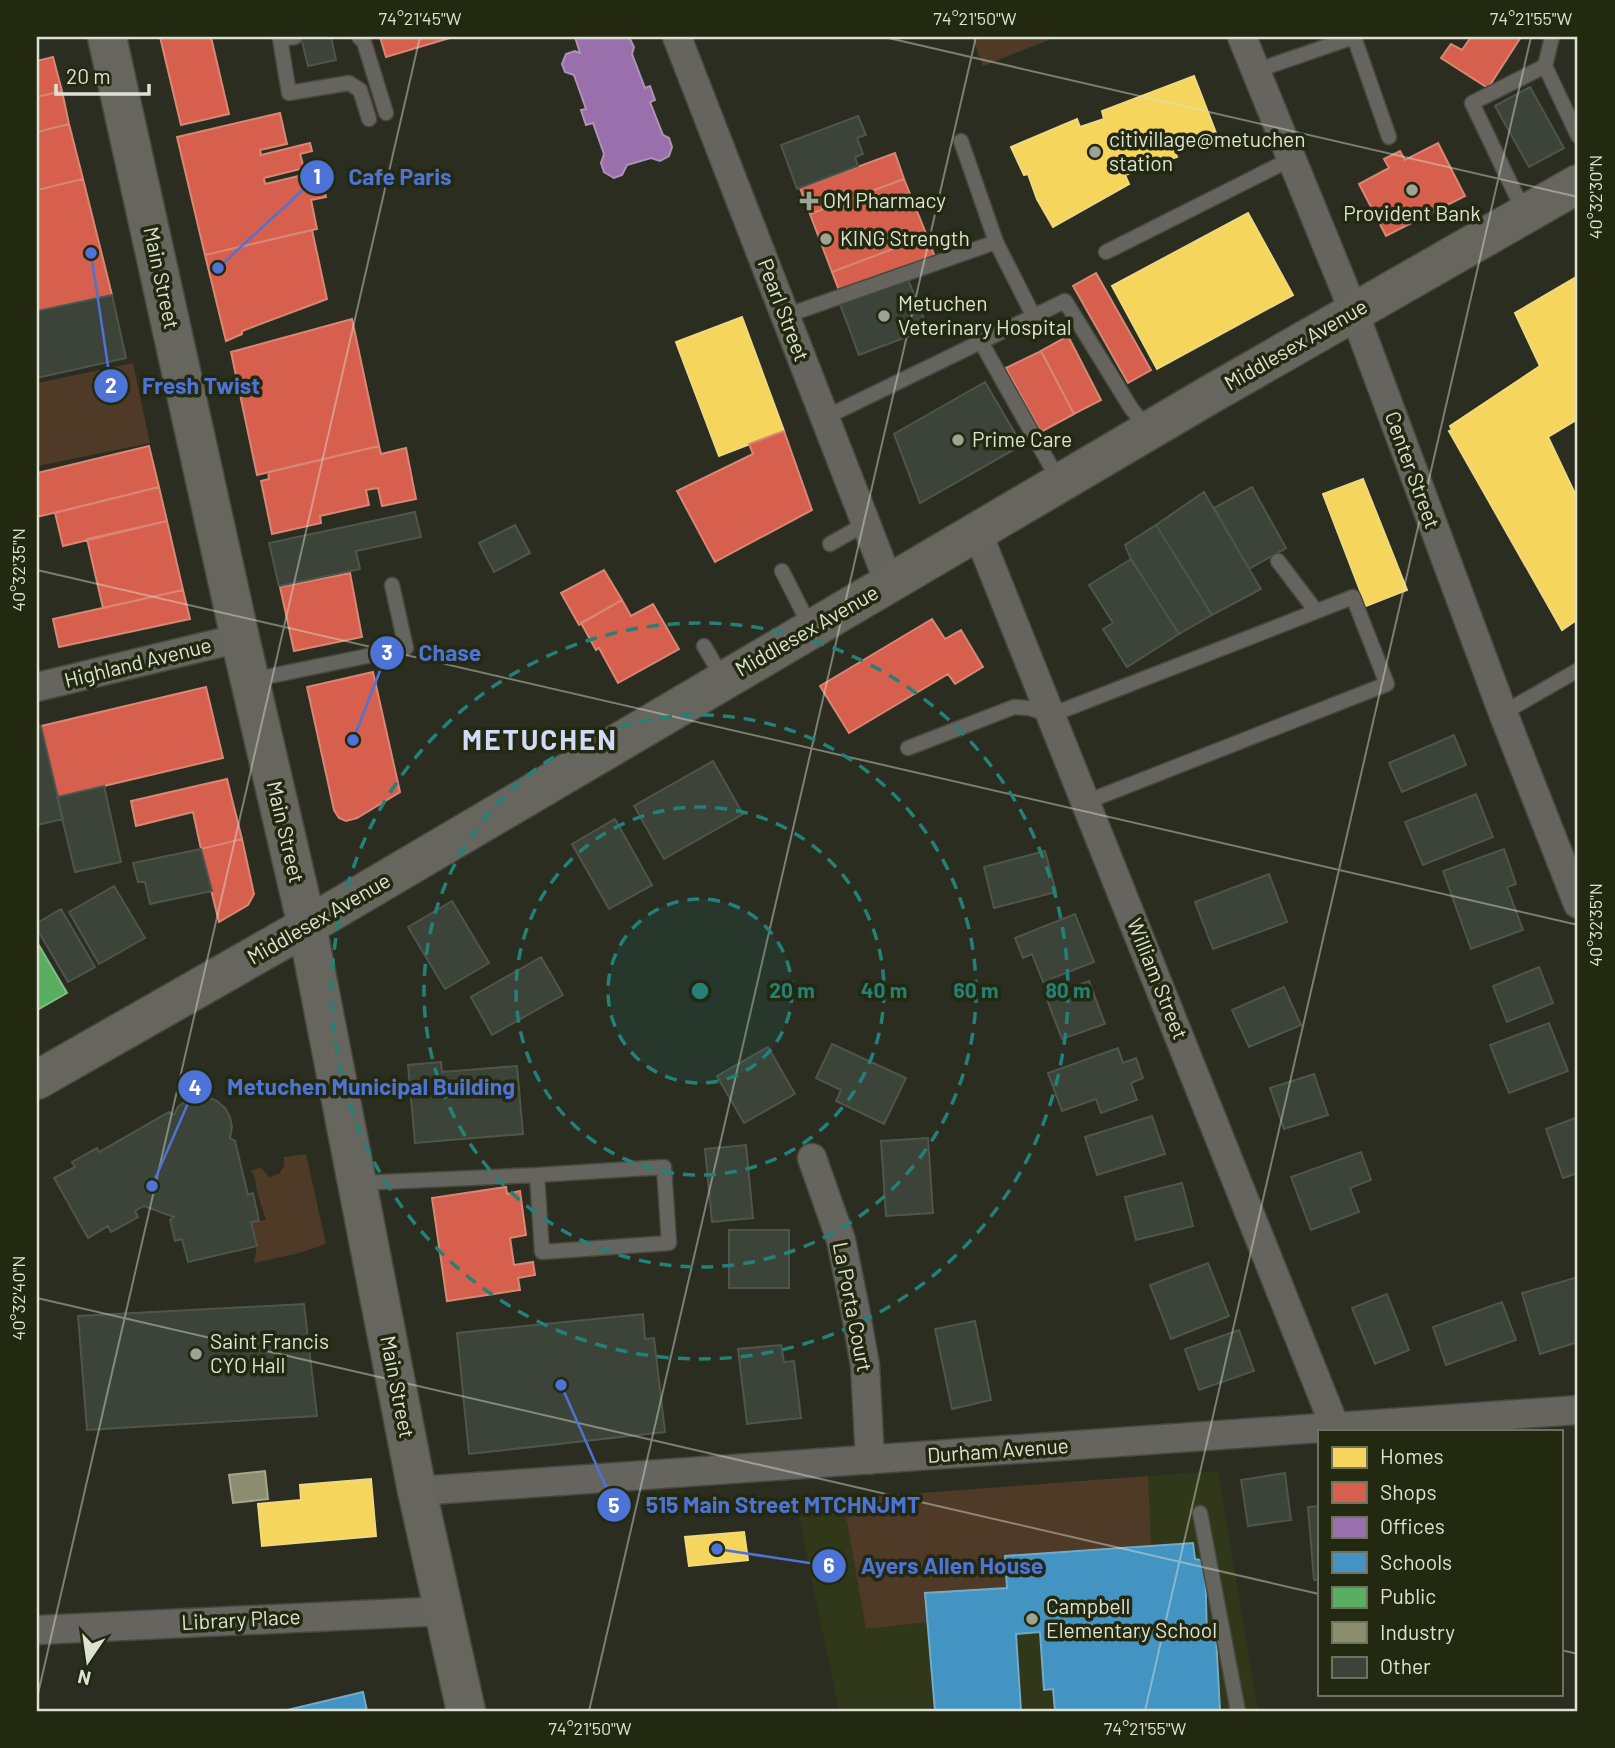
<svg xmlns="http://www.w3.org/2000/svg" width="1615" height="1748" font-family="Barlow,sans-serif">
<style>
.built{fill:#313719}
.green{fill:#4f3a27}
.homes{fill:#f6d55c;stroke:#efd980;stroke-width:2}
.shops{fill:#d6604d;stroke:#d88775;stroke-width:2}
.offices{fill:#9970ab;stroke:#ae92b7;stroke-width:2}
.schools{fill:#4393c3;stroke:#72abc8;stroke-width:2}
.public{fill:#5aae61;stroke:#82be83;stroke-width:2}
.industry{fill:#8c8c6e;stroke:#a5a68c;stroke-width:2}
.building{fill:#3c4339;stroke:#4f554b;stroke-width:2}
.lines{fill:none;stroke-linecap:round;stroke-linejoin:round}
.lane-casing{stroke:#46493d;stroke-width:17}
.street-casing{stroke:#46493d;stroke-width:31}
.secondary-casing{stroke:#46493d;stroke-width:41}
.lane{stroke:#65645e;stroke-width:14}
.street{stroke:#65645e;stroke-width:28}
.secondary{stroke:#66665e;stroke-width:38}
.ticks{fill:none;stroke:#dee2d3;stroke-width:2;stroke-opacity:0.45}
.ring{fill:none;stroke:#248178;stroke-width:3.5;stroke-dasharray:12 9}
.poi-dot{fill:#9fa394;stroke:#232910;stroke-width:2.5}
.labels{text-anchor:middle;stroke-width:7;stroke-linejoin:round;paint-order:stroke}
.poi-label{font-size:21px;fill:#dee2d3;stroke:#232910;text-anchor:start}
.street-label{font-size:21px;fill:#dee2d3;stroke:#232910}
.district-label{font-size:28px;font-weight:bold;letter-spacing:2px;fill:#d1daf6;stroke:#232910}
.centre{fill:#248178;stroke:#232910;stroke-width:3.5}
.ring-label{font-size:21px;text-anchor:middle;font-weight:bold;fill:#248178;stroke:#232910;stroke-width:7;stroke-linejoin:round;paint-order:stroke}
.leader{fill:none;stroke:#4d73d7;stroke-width:2.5}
.callout-dot{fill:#4d73d7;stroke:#232910;stroke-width:2.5}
.mark-label{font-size:21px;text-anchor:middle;font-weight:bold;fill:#fff}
.callout-label{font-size:23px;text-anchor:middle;font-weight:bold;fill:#4d73d7;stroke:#232910;stroke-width:7;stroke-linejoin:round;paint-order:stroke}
.neatline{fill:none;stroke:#dee2d3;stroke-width:2.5}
.ticks-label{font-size:18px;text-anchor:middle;fill:#dee2d3}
</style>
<rect width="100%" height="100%" fill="#2a2d20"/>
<path class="built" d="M1218 1471 1258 1711H839L796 1502Z"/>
<path class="green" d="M972 37H1056L983 66Z
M133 363 150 443 38 466 37 383Z
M306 1154 326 1244 299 1253 254 1263 257 1246 251 1222 266 1220 257 1192 255 1178 251 1171 261 1167 269 1177 279 1174 284 1166V1157Z
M1148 1476 1151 1546 1007 1588 926 1593 928 1622 866 1629 843 1499Z"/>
<path class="homes" d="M1194 76 1216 133 1174 148 1177 157 1125 175 1129 184 1053 227 1037 199 1028 174 1024 175 1011 147 1077 119 1080 127 1104 119 1102 111Z
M1248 213 1293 295 1157 369 1112 286Z
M1578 276V419L1548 437 1578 500V619L1562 630 1449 431 1452 430 1450 426 1540 366 1515 313Z
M742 317 784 431 719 456 676 342Z
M1363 479 1407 590 1366 606 1323 494Z
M371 1479 376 1536 262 1546 258 1504 301 1500 300 1485Z
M744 1532 748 1560 689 1566 685 1537Z"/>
<path class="shops" d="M160 37H211L229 114 181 125Z
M380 37H453L386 57Z
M1471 37H1521L1488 88 1441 58 1451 44 1462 50Z
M53 57 62 91 37 97V61Z
M62 91 69 124 37 132V97Z
M280 113 287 144 260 150 261 155 310 143 312 151 300 154 304 168 264 178 265 184 320 171 326 197 311 200 317 229 205 255 177 137Z
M69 124 83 179 37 190V132Z
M1438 143 1465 196 1386 236 1359 184 1389 168 1384 159 1400 151 1405 160Z
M895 153 904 179 810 214 800 188Z
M83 179 112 295 37 311V190Z
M904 179 927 236 832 272 810 214Z
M312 230 327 299 242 331V334L226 341 205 255Z
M927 236 935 257 840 293 832 272Z
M1096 273 1151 370 1128 383 1073 286Z
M352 319 379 446 257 475 231 352Z
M1068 336 1101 400 1074 414 1041 351Z
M1041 351 1074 414 1041 432 1006 368Z
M784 431 812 510 715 562 677 491 753 454 749 444Z
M149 446 159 487 37 517V473Z
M379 446 381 454 406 448 416 499 382 506 378 488 366 490 369 505 320 516 321 523 272 534 261 481 269 479 268 472Z
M159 487 167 521 63 546 55 513Z
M167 521 183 590 103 608 87 539Z
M604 570 622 600 579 625 561 593Z
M350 573 362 637 294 651 280 587Z
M183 590 190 619 59 647 53 619Z
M622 600 631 616 653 604 679 649 618 683 599 648 596 650 581 623Z
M932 619 945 639 961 630 983 667 955 684 948 674 849 733 820 686Z
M373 672 400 792 357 818 346 821 339 818 334 810 307 687Z
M206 687 223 758 57 797 41 726Z
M227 779 242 839 201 849 193 812 136 826 131 801Z
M242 839 254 894 248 905 219 922 201 849Z
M506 1187 507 1194 520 1191 526 1235 510 1238 514 1265 533 1262 535 1275 518 1278 520 1290 447 1301 432 1198Z"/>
<path class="offices" d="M575 37H609L610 38 625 37 630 39 634 47 632 54 645 88 650 86 655 100 650 102 663 135 669 138 672 147 669 156 660 161 651 158 627 165 622 175 614 178 604 172 601 163 604 154 593 123 586 125 581 110 586 109 574 75 565 72 562 64 566 54 575 51 580 53Z"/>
<path class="schools" d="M1193 1543 1195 1559 1205 1561 1207 1639 1216 1636 1220 1711H1055L1053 1689 1044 1690 1040 1632 1016 1634 1021 1711H935L925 1593 1007 1588 1005 1556Z
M363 1692 367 1711H288L287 1710Z"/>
<path class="public" d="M37 942 67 993 37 1010Z"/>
<path class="industry" d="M265 1471 268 1499 233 1503 229 1475Z"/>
<path class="building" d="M301 37H331L336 60 308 66Z
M1530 87 1564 148 1529 167 1495 106Z
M858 116 866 135 857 138 863 154 855 157 858 166 797 189 781 145Z
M908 279 928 329 859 355 840 304Z
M112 295 126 358 37 378V311Z
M985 382 1022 445 920 503 894 434Z
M1252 487 1286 548 1249 569 1214 508Z
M1204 492 1261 589 1212 615 1156 525Z
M415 512 421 537 356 551 360 569 279 586 269 543Z
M515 525 530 553 494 572 479 543Z
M1156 525 1212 615 1179 634 1131 559 1125 545Z
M1131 559 1179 634 1127 667 1103 629 1113 623 1089 585Z
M41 726 63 819 37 825V727Z
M1454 735 1466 765 1402 792 1389 763Z
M713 761 743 814 664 859 634 806Z
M104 786 121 862 75 872 57 797Z
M1476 794 1493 837 1423 865 1405 822Z
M615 819 652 885 609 909 572 844Z
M201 849 212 891 150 904 145 882H138L133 863Z
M1504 849 1516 884 1507 887 1523 930 1471 949 1443 871Z
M1045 851 1056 892 994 908 984 867Z
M1269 874 1287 922 1213 949 1195 902Z
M114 886 145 938 99 964 69 912Z
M452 901 489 963 445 989 408 927Z
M61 909 95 967 68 982 37 929V923Z
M1075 914 1094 962 1043 982 1032 954 1023 958 1015 938Z
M541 957 563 995 492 1035 471 997Z
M1539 967 1553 1003 1507 1022 1493 986Z
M1089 981 1105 1024 1062 1039 1046 997Z
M1284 987 1301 1025 1249 1047 1232 1010Z
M1549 1023 1568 1071 1509 1093 1490 1045Z
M832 1044 906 1078 884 1124 836 1101 841 1090 816 1078Z
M768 1047 795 1094 744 1123 717 1076Z
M1118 1048 1123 1063 1136 1058 1143 1078 1131 1083 1137 1100 1101 1113 1096 1099 1062 1111 1048 1073Z
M441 1062 442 1072 517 1066 523 1134 415 1143 408 1065Z
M1314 1074 1328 1115 1284 1129 1270 1088Z
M196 1097H207L217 1101 225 1108 230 1117 232 1127 230 1138 235 1141 248 1195 253 1193 259 1221 251 1222 257 1246 188 1262 182 1239 175 1241 170 1220 174 1217 144 1206 135 1211 138 1217 111 1232 108 1226 88 1238 54 1178 75 1167 72 1162 97 1148 99 1152 169 1112 174 1115 178 1107 186 1101Z
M1152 1116 1165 1154 1097 1175 1085 1137Z
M1578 1117V1173L1563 1178 1546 1129Z
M928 1138 933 1213 886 1216 881 1141Z
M746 1145 753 1218 712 1222 705 1149Z
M1361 1152 1371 1180 1350 1188 1359 1212 1311 1230 1291 1177Z
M1182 1183 1193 1226 1136 1240 1125 1197Z
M729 1230H789V1288H729Z
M1208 1263 1229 1316 1171 1339 1150 1285Z
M1578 1277V1333L1575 1334 1578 1342 1540 1354 1522 1293Z
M1387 1294 1409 1350 1375 1364 1352 1308Z
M1502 1302 1516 1340 1446 1365 1433 1327Z
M304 1304 317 1416 87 1430 78 1316Z
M643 1314 645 1339 654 1338 665 1432 469 1454 457 1333Z
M975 1321 991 1400 952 1409 935 1329Z
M1239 1330 1254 1371 1199 1390 1185 1349Z
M781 1345 784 1362 794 1361 801 1418 747 1424 738 1349Z
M1285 1473 1291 1520 1248 1526 1241 1480Z
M1319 1506V1580H1314L1308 1507Z"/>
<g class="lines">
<defs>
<path id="lane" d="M295 37 280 39 289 93 349 83 360 90 369 119
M359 37 364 42 386 113
M1552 37 1545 66 1578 136
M1255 71 1354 37 1389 137
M961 141 996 242 1034 317
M1525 214 1472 103 1545 66
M1106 252 1291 159
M785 316 996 242
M981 342 1059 481
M824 418 1065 301 1131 408 1148 430
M830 544 865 524
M1278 561 1316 611
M782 571 811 628
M704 646 724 680
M251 680 406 648 392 585
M1503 713 1578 670
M908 748 1014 707 1029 708 1051 715 1353 597 1387 684 1086 802
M359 1183 537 1175 664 1167 669 1243 542 1252 537 1175
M1200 1513 1238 1711"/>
<path id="street" d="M677 37 889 583
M1242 37 1354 312 1503 713 1578 904
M977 531 1335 1427
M37 687 240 638
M812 1158 841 1240 855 1309 865 1365 870 1460
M417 1491 1578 1410
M37 1630 445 1611"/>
<path id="secondary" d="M107 37 240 638 307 926 417 1491 466 1711
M37 1080 307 926 1211 394 1578 184"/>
</defs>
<use href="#lane" class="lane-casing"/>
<use href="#street" class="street-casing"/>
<use href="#secondary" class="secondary-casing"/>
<use href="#lane" class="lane"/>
<use href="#street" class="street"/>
<use href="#secondary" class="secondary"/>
</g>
<path class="ticks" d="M884 37 1578 197M37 570 1578 925M37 1298 1319 1594M1561 1650 1578 1654M37 1698 420 37M589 1711 976 37M1145 1711 1531 37"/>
<circle cx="700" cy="991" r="92" fill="#248178" fill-opacity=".12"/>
<g class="ring">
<circle cx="700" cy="991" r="92"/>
<circle cx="700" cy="991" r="184"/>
<circle cx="700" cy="991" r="276"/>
<circle cx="700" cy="991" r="368"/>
</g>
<g class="poi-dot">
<circle cx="1095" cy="152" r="7"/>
<circle cx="1412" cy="190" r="7"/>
<path d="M805.5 190.5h7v7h7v7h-7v7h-7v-7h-7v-7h7z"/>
<circle cx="826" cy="239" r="7"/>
<circle cx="884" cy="316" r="7"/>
<circle cx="958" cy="440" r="7"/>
<circle cx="196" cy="1354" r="7"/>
<circle cx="1032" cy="1619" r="7"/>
</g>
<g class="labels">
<g class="poi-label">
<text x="1109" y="147">citivillage@metuchen<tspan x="1109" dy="24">station</tspan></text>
<text x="823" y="208">OM Pharmacy</text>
<text x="1412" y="221" text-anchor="middle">Provident Bank</text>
<text x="840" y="246">KING Strength</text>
<text x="898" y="311">Metuchen<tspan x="898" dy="24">Veterinary Hospital</tspan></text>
<text x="972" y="447">Prime Care</text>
<text x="210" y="1349">Saint Francis<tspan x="210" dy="24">CYO Hall</tspan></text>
<text x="1046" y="1614">Campbell<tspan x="1046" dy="24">Elementary School</tspan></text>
</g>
<g class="street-label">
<text transform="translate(161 278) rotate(78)" y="7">Main Street</text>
<text transform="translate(783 310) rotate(69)" y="7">Pearl Street</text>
<text transform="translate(1296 345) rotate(-30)" y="7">Middlesex Avenue</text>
<text transform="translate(1412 470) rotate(70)" y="7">Center Street</text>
<text transform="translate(807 631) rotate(-30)" y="7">Middlesex Avenue</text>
<text transform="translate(138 663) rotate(-14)" y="7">Highland Avenue</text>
<text transform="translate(285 832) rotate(77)" y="7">Main Street</text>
<text transform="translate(319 919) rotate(-30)" y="7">Middlesex Avenue</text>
<text transform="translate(1157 979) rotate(68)" y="7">William Street</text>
<text transform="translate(852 1307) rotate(79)" y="7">La Porta Court</text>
<text transform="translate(397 1387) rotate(79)" y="7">Main Street</text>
<text transform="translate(998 1451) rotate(-4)" y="7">Durham Avenue</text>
<text transform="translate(241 1620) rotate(-3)" y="7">Library Place</text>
</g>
<g class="district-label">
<text x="540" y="750">METUCHEN</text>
</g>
</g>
<circle cx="700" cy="991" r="10" class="centre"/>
<g class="ring-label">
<text x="792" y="998">20 m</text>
<text x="884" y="998">40 m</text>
<text x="976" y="998">60 m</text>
<text x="1068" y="998">80 m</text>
</g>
<path class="leader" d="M218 268L317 177M91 253L111 386M353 740L387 653M152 1186L195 1087M561 1385L614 1505M717 1549L829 1566"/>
<g class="callout-dot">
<circle cx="218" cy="268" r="7"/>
<circle cx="91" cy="253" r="7"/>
<circle cx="353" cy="740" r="7"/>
<circle cx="152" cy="1186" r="7"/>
<circle cx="561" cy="1385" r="7"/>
<circle cx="717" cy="1549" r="7"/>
<circle cx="317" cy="177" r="18"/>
<circle cx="111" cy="386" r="18"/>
<circle cx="387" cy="653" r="18"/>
<circle cx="195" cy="1087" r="18"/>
<circle cx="614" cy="1505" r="18"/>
<circle cx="829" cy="1566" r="18"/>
</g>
<g class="mark-label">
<text x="317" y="184">1</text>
<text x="111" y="393">2</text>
<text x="387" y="660">3</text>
<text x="195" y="1095">4</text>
<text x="614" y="1513">5</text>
<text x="829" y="1573">6</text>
</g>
<g class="callout-label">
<text x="400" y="185">Cafe Paris</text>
<text x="201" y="394">Fresh Twist</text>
<text x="450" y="661">Chase</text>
<text x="371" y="1095">Metuchen Municipal Building</text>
<text x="783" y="1513">515 Main Street MTCHNJMT</text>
<text x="952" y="1574">Ayers Allen House</text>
</g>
<rect width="1615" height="1748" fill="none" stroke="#232910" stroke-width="77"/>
<rect x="1318" y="1430" width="245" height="266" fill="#232910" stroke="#6e735e" stroke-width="2"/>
<rect x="1332" y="1447" width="35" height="21" fill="#f6d55c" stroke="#6e735e" stroke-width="2"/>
<text x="1380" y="1464" font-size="21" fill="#dee2d3">Homes</text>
<rect x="1332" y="1482" width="35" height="21" fill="#d6604d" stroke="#6e735e" stroke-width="2"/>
<text x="1380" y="1500" font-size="21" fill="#dee2d3">Shops</text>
<rect x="1332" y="1517" width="35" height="21" fill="#9970ab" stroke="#6e735e" stroke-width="2"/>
<text x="1380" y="1534" font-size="21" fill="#dee2d3">Offices</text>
<rect x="1332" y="1552" width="35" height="21" fill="#4393c3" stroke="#6e735e" stroke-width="2"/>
<text x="1380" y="1570" font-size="21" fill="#dee2d3">Schools</text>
<rect x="1332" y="1587" width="35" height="21" fill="#5aae61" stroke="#6e735e" stroke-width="2"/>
<text x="1380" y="1604" font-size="21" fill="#dee2d3">Public</text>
<rect x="1332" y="1622" width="35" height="21" fill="#8c8c6e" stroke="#6e735e" stroke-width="2"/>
<text x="1380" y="1640" font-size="21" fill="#dee2d3">Industry</text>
<rect x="1332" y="1657" width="35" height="21" fill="#3c4339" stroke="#6e735e" stroke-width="2"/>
<text x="1380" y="1674" font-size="21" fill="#dee2d3">Other</text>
<g transform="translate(88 1661) rotate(193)" stroke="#232910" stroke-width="5" paint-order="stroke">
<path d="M0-5L12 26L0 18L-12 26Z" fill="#dee2d3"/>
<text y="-10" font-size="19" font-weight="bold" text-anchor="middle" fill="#dee2d3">N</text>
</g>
<path d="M56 84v10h93v-10" fill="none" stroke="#dee2d3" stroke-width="3.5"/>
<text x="66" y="84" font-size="21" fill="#dee2d3" stroke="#232910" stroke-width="5" paint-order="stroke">20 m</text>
<rect x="38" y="38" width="1538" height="1672" class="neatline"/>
<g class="ticks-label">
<text x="420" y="25">74°21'45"W</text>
<text x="975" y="25">74°21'50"W</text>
<text x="1531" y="25">74°21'55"W</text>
<text transform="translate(1596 197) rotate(-90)" y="6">40°32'30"N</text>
<text transform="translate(19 570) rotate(-90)" y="6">40°32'35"N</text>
<text transform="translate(1596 925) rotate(-90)" y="6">40°32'35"N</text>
<text transform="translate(19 1298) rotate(-90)" y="6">40°32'40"N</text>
<text x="590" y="1735">74°21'50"W</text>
<text x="1145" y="1735">74°21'55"W</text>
</g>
</svg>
